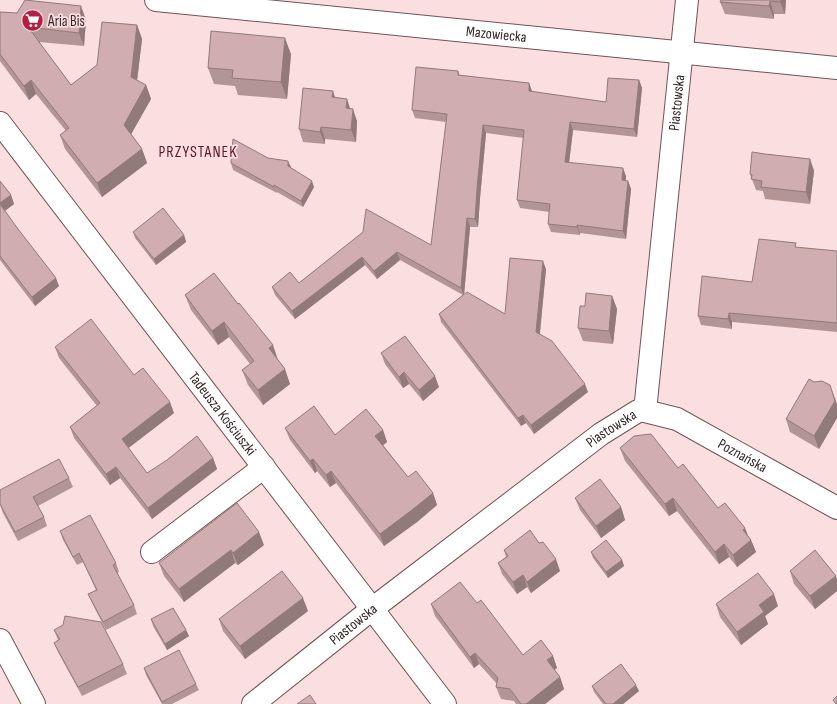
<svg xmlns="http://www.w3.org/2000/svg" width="837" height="704" font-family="'Sofia Sans Condensed',sans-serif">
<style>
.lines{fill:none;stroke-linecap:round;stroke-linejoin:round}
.minor-casing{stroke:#725355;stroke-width:24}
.minor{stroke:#fff;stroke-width:22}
.wall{fill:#b39596}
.shaded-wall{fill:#92797a}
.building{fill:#d0adaf;stroke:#92797a}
.labels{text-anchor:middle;stroke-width:3.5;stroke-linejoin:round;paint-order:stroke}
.poi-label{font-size:15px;fill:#352728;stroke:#fbdee0;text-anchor:start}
.street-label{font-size:15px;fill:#352728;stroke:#fbdee0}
.neighbourhood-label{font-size:16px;letter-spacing:1px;fill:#5c1623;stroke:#fbdee0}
</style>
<rect width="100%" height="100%" fill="#fbdee0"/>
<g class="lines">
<defs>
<g id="minor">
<path id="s1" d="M156 0 837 68"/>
<path id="s2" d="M0 123 445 704"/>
<path id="s3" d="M645 411 677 419 837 508"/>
<path d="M152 552 264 467"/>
<path d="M0 640 34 704"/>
<path id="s4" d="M253 704 372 609 601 434 638 411H645L687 0"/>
</g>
</defs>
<use href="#minor" class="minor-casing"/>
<use href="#minor" class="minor"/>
</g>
<path class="wall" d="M786 0 785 14H774V19L725 14 720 2Z
M0 12 86 20 84 46 39 42 71 85 97 65 137 25 142 39 137 80 146 85 151 99 131 134 142 149 147 163 102 197 65 149 60 135 66 131 36 94 29 100 0 61Z
M291 54 287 99 238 95 235 86 214 84 208 68Z
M458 71 460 76 529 83 532 92 606 102 639 80 642 88 637 137 573 130 569 163 626 176V181H628L631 189 626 239 580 233V235L551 232 548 224 549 212 520 208 517 200 524 138 486 133 480 198 478 227H470L464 294 505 314 546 269 540 334 588 392 534 434 526 423 521 426 441 322 439 314 463 295 400 260 377 279 365 265 295 319 275 295 272 287 299 283 363 232 431 245 446 122 415 118 412 110Z
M335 98 350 109 357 121 356 142 325 139V144L303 142 299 129Z
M765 154 810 159 814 171 810 204 765 199 763 191 756 190 750 174Z
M268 158 291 167V168L314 187 303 207 277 192V193L233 170 231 163Z
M0 181 11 195 14 204 5 211 59 286 35 306 0 260Z
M133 232 184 235 186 242 156 265 135 238Z
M797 248 837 251V332L732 322V329L701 325 698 316 752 282Z
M185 295 278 360 290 384 263 405 248 385 242 370 250 364 229 337 218 345 191 310Z
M612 296 617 309 613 344 583 341 578 328 585 306Z
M55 347 134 375 174 413 128 448 147 473 213 458 217 469 152 519 120 478 110 485 74 438 70 427 97 406 59 358Z
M381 353 439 387 423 401 409 384 403 388 385 364Z
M835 397 837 405V418L819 449 790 432 786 419Z
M285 428 335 435 383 430 387 442 383 445 408 477 433 493 437 505 417 522 384 546 336 483 330 487 317 471 315 473 290 440Z
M620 448 678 468 718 508 745 528 748 536 751 540 756 552 737 567 729 557 719 564 677 511 669 516 625 461Z
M69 478 73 487 38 506 44 517 47 526 18 541 3 513 0 504Z
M575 498 621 507 625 520 601 538 580 510Z
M60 531 116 563 119 572 117 573 134 605 137 614 106 630 92 603 88 594 96 590 83 562 77 565 63 540Z
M264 545 238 565 235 563 184 602 164 576 159 563Z
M504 550 560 571 531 593 527 587 517 594 502 574 498 563 506 557Z
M591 552 622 560 624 566 608 578 593 558Z
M790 571 837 579V591L815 609 794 584Z
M477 603 523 655 553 656 557 668 554 670 560 677 564 689 545 704H516L514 701 501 699 496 687 497 684 479 664 474 668 435 616 431 604Z
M716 604 778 606 765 616 768 624 741 645 720 617Z
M308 611 245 659 223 631 219 619Z
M151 619 186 630 189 636 167 650 153 626Z
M54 630 123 664 127 674 82 696 58 652 54 643 58 640Z
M144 668 196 684 199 690 172 704H162L146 675Z
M592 686 639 691 623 704H603L594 692Z"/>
<path class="shaded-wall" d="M781 0H786L785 14 780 2Z
M770 1 774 14V19L769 6Z
M81 6 86 20 84 46 79 33Z
M137 25 142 39 136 90 131 77Z
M285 38 291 54 287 99 281 82Z
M31 80 36 94 29 100 24 86Z
M639 80 642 88 637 137 634 129Z
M529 83 532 91V99L529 91Z
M146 85 151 99 129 138 124 125Z
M333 91 337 103 332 97Z
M347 99 351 111 346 108Z
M353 109 357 121 356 142 351 130Z
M570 122 573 130 568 171 565 162Z
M483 125 486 133 480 198 478 227 475 219 477 189Z
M321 127 325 139V144L320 132Z
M142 149 147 163 102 197 97 183Z
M810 159 814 171 810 204 806 192Z
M288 161 291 167 290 173 288 166Z
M623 168 626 176 625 189 622 180Z
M312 181 314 187 303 207 301 201Z
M628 181 631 189 626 239 623 231Z
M11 195 14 204 3 212 0 203Z
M467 218 470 227 464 296 461 288Z
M577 225 580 233V235L577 227Z
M184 235 186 242 156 265 154 259Z
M397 252 400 260 377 279 374 271Z
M362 257 365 265 295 319 292 311Z
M543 261 546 269 539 340 536 332Z
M56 278 59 286 35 306 32 297Z
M612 296 617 309 613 344 609 331Z
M729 313 732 322V329L728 319Z
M224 322 229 337 218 345 212 331Z
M273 345 278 360 274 363 269 348Z
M285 369 290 384 263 405 258 390Z
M404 372 409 384 403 388 399 377Z
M435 376 439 387 423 401 419 390Z
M585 384 588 392 534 434 531 425Z
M830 385 837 405V418L819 449 814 436Z
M170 402 174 413 126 450 122 439Z
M523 415 526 423 521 426 518 418Z
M383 430 387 442 380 448 375 436Z
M213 458 217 469 152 519 148 508Z
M313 459 317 471 315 473 310 461Z
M116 467 120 478 110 485 106 474Z
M331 471 336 483 330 487 326 475Z
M433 493 437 505 417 522 384 546 380 534Z
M673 498 677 511 669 516 665 504Z
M621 507 625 520 601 538 596 526Z
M745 528 750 541 743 530Z
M259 532 264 545 238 565 233 553Z
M751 540 756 552 737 567 733 555Z
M724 544 729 557 719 564 715 552Z
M231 550 235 563 184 602 179 589Z
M556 559 560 571 531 593 527 582Z
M622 560 624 566 608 578 606 572Z
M523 575 527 587 517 594 513 582Z
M836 576 837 579V591L815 609 810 596Z
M774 594 778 606 765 616 768 624 741 645 737 632 759 605Z
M303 598 308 611 245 659 240 646Z
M186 630 189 636 167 650 165 644Z
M475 653 479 664 474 668 470 657Z
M553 656 557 668 552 672 547 660Z
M560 677 564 689 545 704H526Z
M636 685 639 691 623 704H613Z"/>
<path class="building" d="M25 0 81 6 79 33 28 27 71 85 97 65 102 22 137 25 131 77 146 85 124 125 142 149 97 183 60 135 69 128 31 80 24 86 0 54V12L17 13Z
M721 0H781L780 2 770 1 769 6 720 2Z
M211 31 285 38 281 82 232 78 233 70 208 68Z
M416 67 458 71V75L529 83V91L606 102 608 78 639 80 634 129 570 122 565 162 623 168 622 180 628 181 623 231 577 225V227L548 224 550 204 517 200 524 130 483 125 477 189 475 219 467 218 461 288 397 252 374 271 362 257 292 311 272 287 290 272 299 283 363 232 366 209 431 245 447 114 412 110Z
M303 88 333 91 332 97 347 99 346 108 353 109 351 130 321 127 320 132 299 129Z
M233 139 268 158 288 161V166L312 181 301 201 274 185V187L231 163Z
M752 152 765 154 810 159 806 192 761 187 762 181 751 179 752 175 750 174Z
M0 181 11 195 0 203Z
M0 204 18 229 56 278 32 297 0 256Z
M163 208 184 235 154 259 133 232Z
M759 239 796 243 795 247 837 251V323L729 313 728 319 698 316 702 276 752 282Z
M510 258 543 261 536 332 552 341 585 384 531 425 523 415 518 418 439 314 467 292 505 314Z
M214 273 238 304 239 303 273 345 269 348 285 369 258 390 242 370 254 361 224 322 212 331 185 295Z
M586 293 612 296 609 331 578 328 580 306H585Z
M91 319 134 375 143 368 170 402 122 439 147 473 167 460 197 436 213 458 148 508 116 467 106 474 70 427 100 403 55 347Z
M405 336 435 376 419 390 404 372 399 377 381 353Z
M809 379 814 382 822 381 830 385 835 401 814 436 786 419Z
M314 406 335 435 366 409 383 430 375 436 408 477 416 471 433 493 412 510 380 534 331 471 326 475 313 459 310 461 285 428Z
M651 434 678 468 683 464 718 508 725 503 745 528 743 530 751 540 733 555 724 544 715 552 673 498 665 504 620 448 634 436Z
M59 459 69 478 33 497 44 517 15 532 0 504V490Z
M600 479 621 507 596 526 575 498Z
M237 503 259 532 233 553 231 550 179 589 159 563Z
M90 515 116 563 113 565 134 605 103 622 88 594 97 590 79 553 73 557 60 531Z
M530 530 539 543 543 542 556 559 527 582 523 575 513 582 498 563 508 556 504 550Z
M606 540 622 560 606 572 591 552Z
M815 550 836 576 810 596 790 571Z
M282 571 303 598 240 646 219 619Z
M758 573 774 594 759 605 764 612 737 632 716 604Z
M460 582 477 603 481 600 523 655 541 640 553 656 547 660 560 677 526 704H521L510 689 496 687 498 678 475 653 470 657 431 604Z
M173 608 186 630 165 644 151 619Z
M65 616 101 622 123 664 78 687 54 643 60 639 54 630 63 625Z
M179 650 196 684 162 702 144 668Z
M621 664 636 685 613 704H606L592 686Z
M310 695 316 704H297Z
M837 696V704H836L833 700Z"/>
<defs>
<symbol id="supermarket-disc" viewBox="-11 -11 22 22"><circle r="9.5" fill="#b32043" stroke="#fbdee0"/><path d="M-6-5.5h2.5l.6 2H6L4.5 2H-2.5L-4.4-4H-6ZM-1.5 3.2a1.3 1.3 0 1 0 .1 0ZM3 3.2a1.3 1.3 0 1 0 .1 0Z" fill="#fff"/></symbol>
</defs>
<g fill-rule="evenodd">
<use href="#supermarket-disc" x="20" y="8" width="25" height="25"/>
</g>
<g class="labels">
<g class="poi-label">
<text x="48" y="26">Aria Bis</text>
</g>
<g class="street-label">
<text dy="5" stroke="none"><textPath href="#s1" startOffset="342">Mazowiecka</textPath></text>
<text dy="5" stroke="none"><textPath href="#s4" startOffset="801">Piastowska</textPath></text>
<text dy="5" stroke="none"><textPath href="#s2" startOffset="366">Tadeusza Kościuszki</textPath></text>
<text dy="5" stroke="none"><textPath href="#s4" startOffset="452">Piastowska</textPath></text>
<text dy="5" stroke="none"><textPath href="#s3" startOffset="108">Poznańska</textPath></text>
<text dy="5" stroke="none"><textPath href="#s4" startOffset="128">Piastowska</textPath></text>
</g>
<g class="neighbourhood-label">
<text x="198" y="157">PRZYSTANEK</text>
</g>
</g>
</svg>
